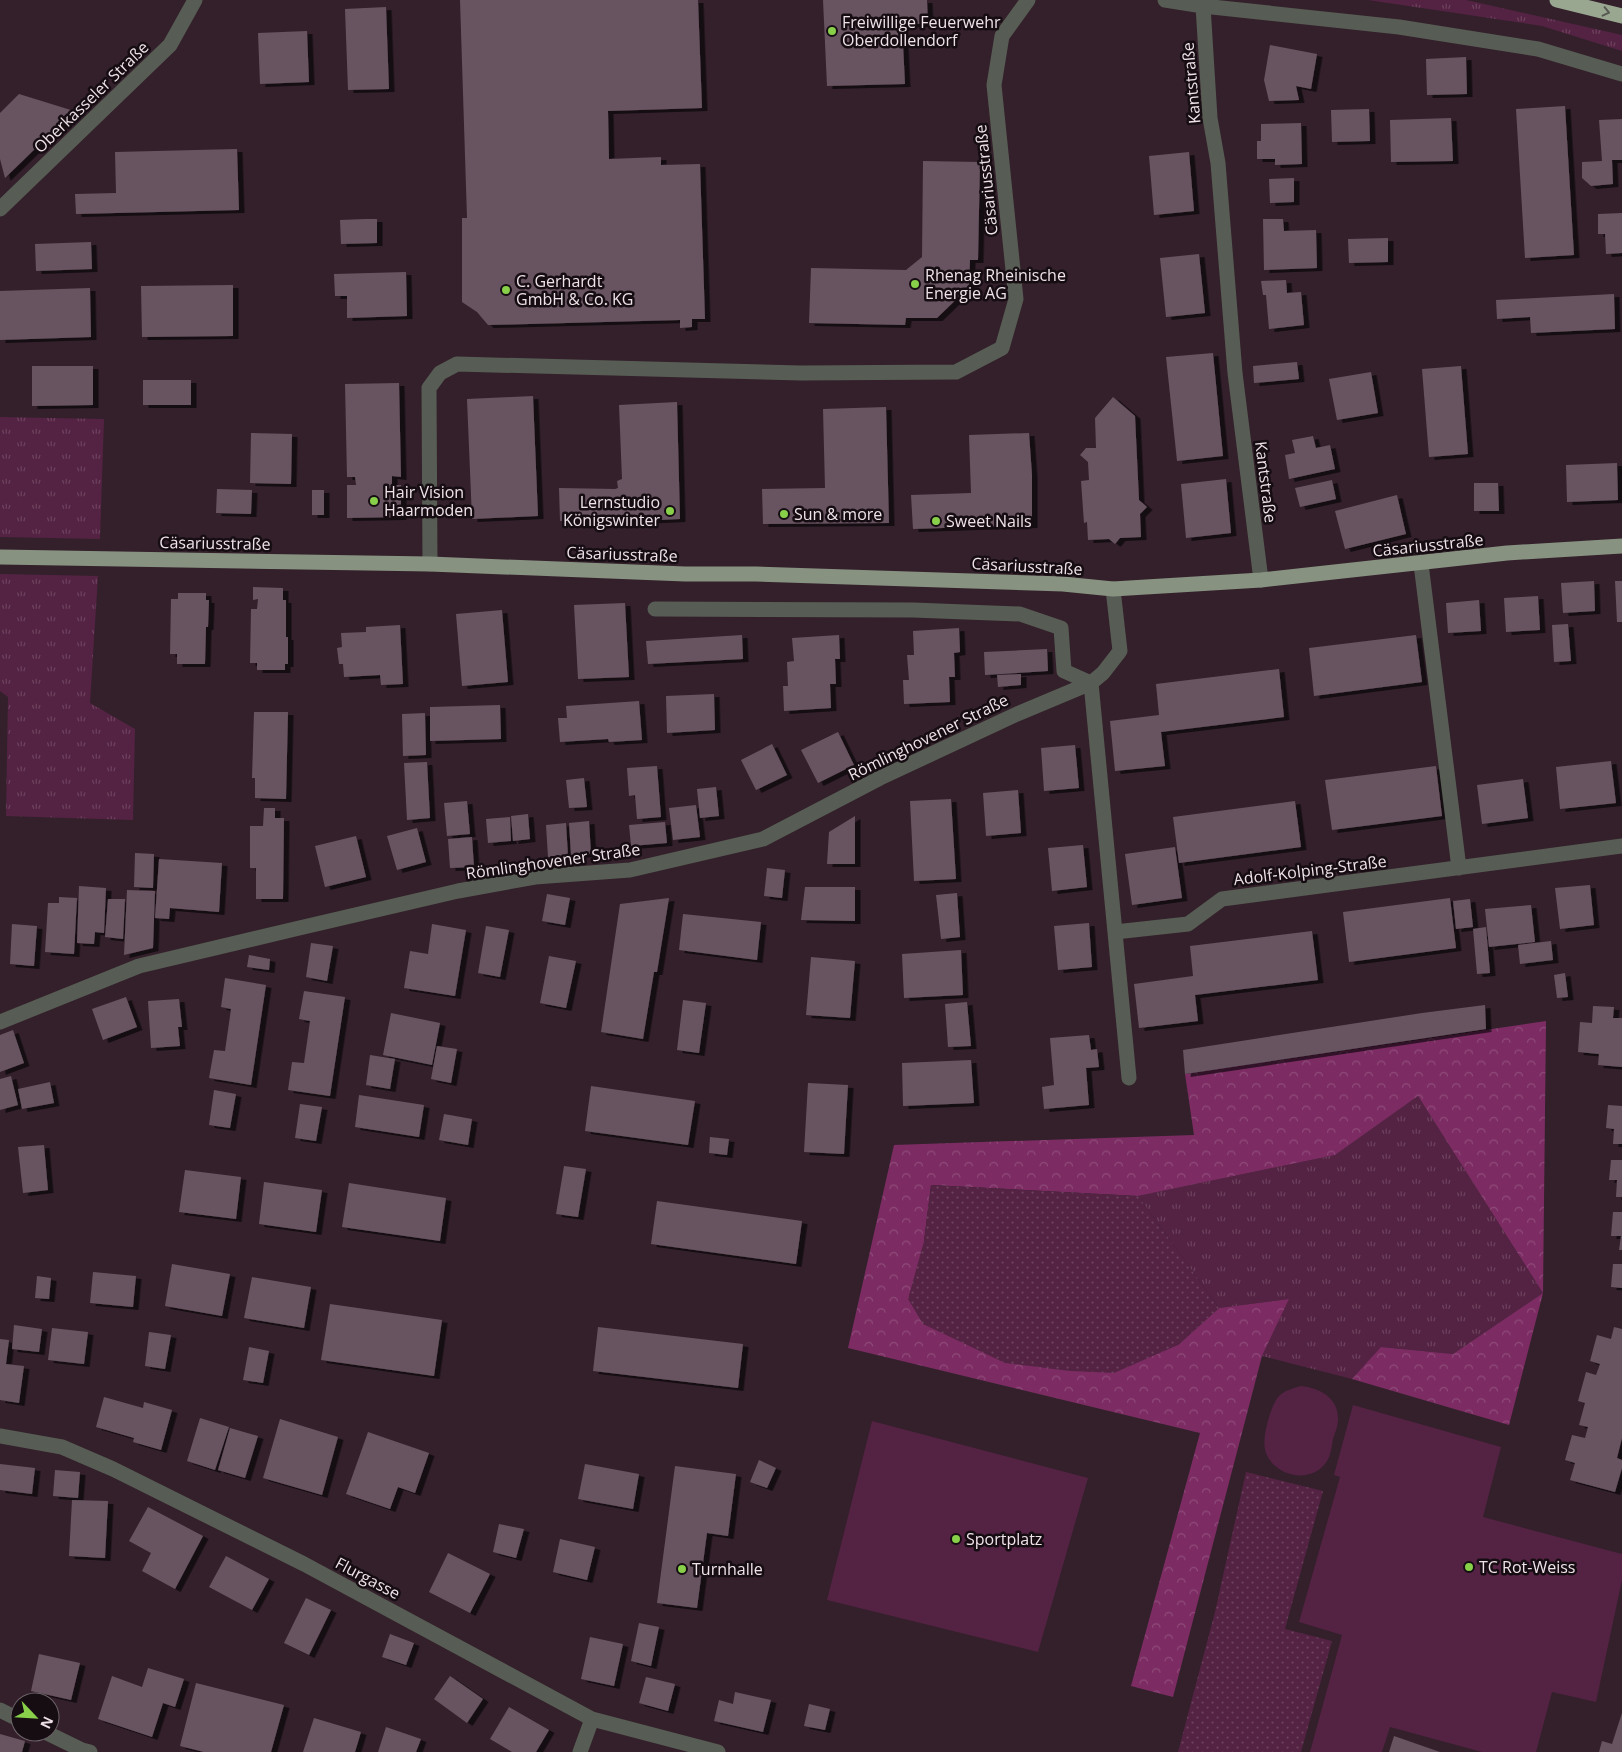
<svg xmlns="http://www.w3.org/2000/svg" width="1622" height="1752" font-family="'Open Sans',sans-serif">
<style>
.grass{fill:url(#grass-tufts)}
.forest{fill:url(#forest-crowns)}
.park{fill:url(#park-dots)}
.pitch{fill:#542243}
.building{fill:#685360;filter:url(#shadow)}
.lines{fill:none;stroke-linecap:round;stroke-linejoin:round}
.minor{stroke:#575d54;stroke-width:15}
.major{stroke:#879280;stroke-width:15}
.highway{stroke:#99a791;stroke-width:15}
.oneway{stroke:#575a52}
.poi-dot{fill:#88cf4a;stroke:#150d12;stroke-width:2}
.labels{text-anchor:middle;stroke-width:5;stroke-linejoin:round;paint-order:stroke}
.poi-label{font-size:16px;fill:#efe2e9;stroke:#150d12;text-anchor:start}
.street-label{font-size:16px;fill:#efe2e9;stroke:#150d12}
</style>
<defs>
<pattern id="grass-tufts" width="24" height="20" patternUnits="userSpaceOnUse" patternTransform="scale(1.25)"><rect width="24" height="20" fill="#542243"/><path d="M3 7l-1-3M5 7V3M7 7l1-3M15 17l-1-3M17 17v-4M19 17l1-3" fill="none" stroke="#6d425e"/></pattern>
<pattern id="forest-crowns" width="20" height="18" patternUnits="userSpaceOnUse" patternTransform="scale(1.25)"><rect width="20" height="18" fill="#7c2c63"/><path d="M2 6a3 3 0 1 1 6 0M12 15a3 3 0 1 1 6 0" fill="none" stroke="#8f4a79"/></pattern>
<pattern id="park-dots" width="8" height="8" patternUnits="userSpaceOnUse" patternTransform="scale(1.25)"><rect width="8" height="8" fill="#542243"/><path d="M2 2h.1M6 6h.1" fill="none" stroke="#6d425e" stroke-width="1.8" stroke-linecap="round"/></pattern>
<filter id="shadow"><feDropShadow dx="5.5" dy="3" stdDeviation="0" flood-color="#0009"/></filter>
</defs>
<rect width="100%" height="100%" fill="#33202b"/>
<path class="grass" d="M1368 0H1466L1622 35V51L1542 26Z
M0 417 104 419 100 539 0 537Z
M0 574 98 576 90 703 135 729 133 820 6 816 8 697 0 691Z
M1418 1096 1543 1293 1453 1354 1382 1347 1352 1379 1262 1356 1289 1299 1219 1308 1138 1196 1335 1155Z"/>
<path class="forest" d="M1546 1021 1543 1293 1509 1425 1352 1379 1381 1347 1453 1354 1543 1293 1418 1096 1335 1155 1138 1196 931 1185 924 1241 1178 1345 1219 1308 1289 1299 1262 1356 1173 1697 1131 1686 1200 1433 848 1348 894 1145 1194 1135 1185 1074Z"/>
<path class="park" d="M931 1185 1138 1196 1219 1308 1178 1345 1114 1373 1070 1371 1005 1363 923 1324 908 1299 924 1241Z
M1246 1472 1323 1491 1285 1629 1332 1641 1301 1752H1178L1215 1612Z"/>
<path class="pitch" d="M1301 1386C1320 1388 1339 1398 1338 1420 1338 1426 1335 1433 1333 1439 1332 1445 1331 1455 1327 1461 1315 1480 1289 1479 1274 1465 1269 1460 1266 1455 1265 1449 1262 1437 1271 1403 1280 1395 1286 1390 1294 1388 1301 1386Z
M1353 1405 1501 1447 1483 1517 1622 1554V1580L1596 1702 1552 1692 1536 1752H1482L1390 1727 1382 1752H1310L1342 1635 1299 1622 1340 1477 1334 1475Z
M872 1421 1088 1478 1038 1652 827 1600Z"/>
<path class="building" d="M460 0H698L702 108 608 111 609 159 661 157V165L700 164 705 319H692V327L680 328V320L488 325 477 312 462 302V218H467Z
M823 0H927L928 24H902L905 84 827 86Z
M386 7 389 89 348 90 345 9Z
M307 31 309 82 260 84 258 33Z
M1270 45 1317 54 1311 89 1296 86 1299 100 1269 101 1264 80Z
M1466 57 1467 94 1427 95 1426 59Z
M19 94 74 111 5 178 0 159V113Z
M1565 106 1574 255 1525 258 1516 109Z
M1369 109 1370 141 1332 142 1331 110Z
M1451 118 1453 161 1391 162 1390 120Z
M1622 119V160H1612L1613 184 1591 186 1582 178V162L1602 161 1599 120Z
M1301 123 1302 164 1275 165V159H1257V141H1261V124Z
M237 149 239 210 76 214 75 194 116 193 115 152Z
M1189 152 1194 211 1154 215 1149 156Z
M923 161 980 162 978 260H970L969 287 937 318H906L905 325 809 323 811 268 906 270 922 257Z
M1294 178V202L1270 203 1269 179Z
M1622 213V253L1606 254 1605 234H1598V214Z
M365 219H377V243L341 244 340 220Z
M1263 219H1283L1284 231 1316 230 1317 268 1264 270Z
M1388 238V262L1349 263 1348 239Z
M91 242 92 269 36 271 35 244Z
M1199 254 1205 313 1166 317 1160 258Z
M406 272 407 316 347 318V296H335L334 274Z
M1286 280 1287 293 1301 292 1304 325 1269 329 1266 295H1263L1261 281Z
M233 285V336L142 337 141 286Z
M90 288 91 337 0 340V291Z
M1614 294 1615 329 1531 333 1530 317 1497 319 1496 300Z
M1213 353 1223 456 1177 461 1166 357Z
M1297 362 1299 379 1254 383 1253 366Z
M32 366H93V405L32 406Z
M1461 366 1468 454 1429 457 1422 369Z
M1371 372 1378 413 1337 420 1329 379Z
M143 380H191V405H143Z
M399 383 401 477 392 476V485H401V517L347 518V485H356L355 477H347L345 384Z
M533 396 538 516 472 519 467 399Z
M1113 397 1135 416 1139 500 1147 507 1140 514 1141 537 1120 538 1115 544 1109 539 1088 540 1087 522 1084 523 1081 481 1089 480 1088 462 1080 455 1086 448H1096L1095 418Z
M677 402 680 519 616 522V517L560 521 559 488 615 489 618 488 617 481 622 479 619 405Z
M886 407 889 523 763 524 762 489 825 488 823 409Z
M251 433 292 434 291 484 250 483Z
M1029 433 1032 475V525L913 529 911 495 971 493 969 435Z
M1313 436 1316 448 1330 445 1335 469 1289 479 1285 455 1295 453 1292 440Z
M1617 463 1618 500 1567 502 1566 465Z
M1226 479 1231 533 1186 538 1181 484Z
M1332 480 1336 499 1300 507 1295 488Z
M1474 483H1498L1499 511H1474Z
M217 489 252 490 251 514 216 513Z
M312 490H324V515H312Z
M1397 495 1406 534 1345 549 1335 511Z
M1594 581 1595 611 1563 613 1561 583Z
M1615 581H1622V622H1617Z
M253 587 283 588V600H286V637H288V664H285V670H257V663H250L251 609H257L258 599 253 600Z
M178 593H206V600H209L208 627H206L205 664H177V654H170L171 599H178Z
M1538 596 1540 630 1506 632 1504 598Z
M1479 600 1481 631 1448 633 1446 603Z
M625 603 629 677 578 679 574 605Z
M502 610 508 682 462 686 456 614Z
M1568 624 1571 661 1554 662 1552 625Z
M400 625 403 684 381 685 380 675 344 677 343 664H339L337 648 342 647 341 633 366 632V627Z
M959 628 960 652 954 653 955 677H949L950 702 904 704 903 680H909L907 655H914L913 631Z
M742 635 743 659 648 664 646 641Z
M839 635 840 659H835L836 684H830L831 708 784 711 783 686H788L787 662 794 661 792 638Z
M1416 635 1422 682 1314 696 1309 648Z
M1047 649 1048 671 985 675 984 652Z
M1279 669 1284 717 1161 732 1165 766 1115 771 1110 721 1159 715 1156 684Z
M1021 674V685L998 687 997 675Z
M714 694 715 730 667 733 666 696Z
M639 701 642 740 609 742 608 739 560 742 558 718H567L566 706Z
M500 705 501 739 430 741V707Z
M254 712H288L286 799 255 798V778H252Z
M425 713 426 755 403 756 402 714Z
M838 732 854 765 818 783 801 750Z
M772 744 787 775 756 790 741 760Z
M1075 745 1079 788 1044 791 1041 748Z
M1611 761 1616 803 1560 809 1556 767Z
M427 762 430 818 407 820 404 763Z
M657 766 661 817 637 819 635 795 629 796 627 768Z
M1436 766 1442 816 1332 830 1325 780Z
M584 778 587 807 569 808 566 780Z
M1523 779 1528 818 1482 824 1477 785Z
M716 787 719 816 700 818 697 789Z
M1018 790 1021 833 986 836 983 793Z
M951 799 956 879 914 881 910 801Z
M467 801 470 834 447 836 444 803Z
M1295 801 1301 847 1179 863 1173 817Z
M696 805 700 837 673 840 669 808Z
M264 808H275V818H284L283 899H256V868H250V826H263Z
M528 814 530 839 513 841 511 816Z
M855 816V864H827L829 832Z
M510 817 511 841 488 843 486 819Z
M589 821 591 854 571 855 569 823Z
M665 822 667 843 631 846 629 825Z
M566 823 568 856 548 857 546 825Z
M417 828 426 862 397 870 387 836Z
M356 836 366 877 325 887 315 846Z
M472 837 474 867 450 868 448 839Z
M1083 845 1087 887 1052 891 1048 848Z
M1175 847 1182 898 1132 905 1125 854Z
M135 853 154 854 153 888 134 887Z
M159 859 222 863 219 912 170 908 169 919 155 918Z
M767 868 785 870 782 898 764 896Z
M1590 885 1594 925 1560 929 1555 888Z
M79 886 106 888 104 933 95 932 94 944 77 943Z
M805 887H855V921L801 920Z
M127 890 155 891 153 948 124 955Z
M957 893 960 937 941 939 936 895Z
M547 894 570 898 565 925 542 921Z
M59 897 77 898 74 954 45 952 48 903H59Z
M669 898 657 972H654L643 1039 601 1032 620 904Z
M1450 898 1456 948 1349 962 1343 912Z
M108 899H125L123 939 105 937Z
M1470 899 1473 927 1456 929 1453 901Z
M1531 905 1535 942 1489 947 1485 909Z
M683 914 761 922 757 960 679 950Z
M1089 923 1092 967 1058 970 1054 926Z
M12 924 37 926 34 966 10 964Z
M432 924 466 930 455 996 404 988 410 951 428 954Z
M486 926 509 930 500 977 478 973Z
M1486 927 1490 973 1477 974 1473 929Z
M1312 931 1318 980 1195 995 1198 1021 1139 1028 1134 984 1193 976 1190 946Z
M1551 941 1553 960 1520 964 1518 945Z
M311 943 333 946 327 981 306 977Z
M961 950 963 995 904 998 902 954Z
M249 955 270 959 269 970 247 967Z
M549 956 576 961 566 1008 540 1003Z
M811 957 855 961 850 1018 806 1015Z
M1565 973 1568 997 1557 998 1554 975Z
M225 978 266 985 251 1085 209 1078 214 1050 225 1051 231 1009 221 1007Z
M304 991 345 997 330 1096 288 1090 292 1062 304 1063 310 1021 299 1019Z
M126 997 137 1027 103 1040 92 1009Z
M179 999 182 1027H178L180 1046 151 1048 148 1001Z
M683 1000 706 1003 699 1053 677 1050Z
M967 1002 971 1046 948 1047 945 1004Z
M1485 1005 1486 1029 1185 1074 1183 1050 1422 1013Z
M1593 1006 1614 1007 1613 1018H1622V1067L1598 1065 1599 1054 1578 1052 1580 1022 1592 1023Z
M391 1013 440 1023 432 1065 383 1055Z
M13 1030 24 1063 0 1072V1035Z
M1089 1035 1091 1050 1097 1049 1099 1067 1086 1068 1089 1105 1044 1109 1042 1087 1054 1085 1050 1038Z
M437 1046 457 1049 451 1083 431 1079Z
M370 1055 395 1059 390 1089 366 1085Z
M971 1060 974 1103 903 1106 902 1063Z
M11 1076 18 1105 0 1110V1079Z
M50 1082 54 1103 22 1109 18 1089Z
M808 1083 848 1085 844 1154 804 1152Z
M591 1086 695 1101 688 1145 585 1131Z
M214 1090 236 1094 230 1128 209 1125Z
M359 1095 424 1105 419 1137 355 1127Z
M300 1104 322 1107 316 1141 295 1138Z
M1608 1105 1622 1106V1144H1613L1614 1129 1606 1128Z
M444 1114 472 1119 468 1145 439 1140Z
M710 1137 729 1139 727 1155 709 1153Z
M44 1145 48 1190 23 1193 18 1147Z
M1611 1160H1622V1197H1616L1617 1180H1609Z
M564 1166 586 1169 578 1217 556 1214Z
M185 1170 241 1177 236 1219 179 1212Z
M264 1182 322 1190 316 1232 259 1224Z
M349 1183 446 1198 440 1241 342 1227Z
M657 1201 802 1221 796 1264 651 1244Z
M1613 1212H1622V1250H1619L1621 1236H1611Z
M172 1264 230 1274 222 1316 165 1306Z
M1613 1264H1622V1288L1611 1287Z
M93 1272 136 1276 133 1307 90 1303Z
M37 1276 51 1278 49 1299 35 1298Z
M252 1277 311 1287 304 1328 244 1318Z
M330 1304 442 1320 434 1376 321 1360Z
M14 1325 42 1329 39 1352 12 1349Z
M598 1327 743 1344 738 1388 593 1371Z
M1614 1327 1622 1329V1438L1617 1458 1622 1460V1468L1615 1492 1570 1480 1575 1463 1565 1460 1572 1435 1585 1438 1588 1427 1579 1425 1585 1403 1578 1401 1586 1372 1596 1375 1600 1364 1590 1361 1597 1335 1611 1339Z
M52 1328 88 1332 84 1364 48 1360Z
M149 1332 171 1335 165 1369 145 1366Z
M0 1339 9 1340 6 1364 24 1366 19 1403 0 1400Z
M249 1347 269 1351 263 1383 243 1380Z
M104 1397 143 1408 144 1402 172 1410 161 1450 133 1442 134 1438 96 1427Z
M200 1418 229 1427 215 1470 187 1461Z
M280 1419 338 1437 322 1495 263 1478Z
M230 1428 258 1436 245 1478 218 1470Z
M368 1432 429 1453 415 1493 398 1487 390 1509 346 1494Z
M759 1460 776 1468 767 1488 750 1482Z
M0 1464 35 1468 32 1494 0 1490Z
M585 1464 639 1474 633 1509 578 1499Z
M675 1466 736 1474 728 1536 707 1533 697 1608 657 1603Z
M55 1470 80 1472 78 1498 53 1496Z
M72 1500 108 1501 105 1558 69 1556Z
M148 1507 203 1536 175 1589 142 1571 151 1553 129 1541Z
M499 1524 524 1529 516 1558 493 1552Z
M560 1539 595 1547 587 1580 553 1572Z
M448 1553 490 1574 470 1613 429 1592Z
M226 1556 269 1579 252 1610 209 1587Z
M306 1598 331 1610 309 1655 284 1643Z
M639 1623 659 1627 651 1666 631 1661Z
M390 1634 414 1643 406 1665 382 1657Z
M590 1637 623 1644 614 1686 581 1679Z
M39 1654 80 1663 71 1700 31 1691Z
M148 1668 184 1679 175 1707 163 1703 152 1737 98 1719 112 1676 142 1687Z
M450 1676 483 1699 467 1723 434 1699Z
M646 1677 675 1684 668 1711 639 1703Z
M196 1683 284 1705 271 1752H204L180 1746Z
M735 1692 771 1700 763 1732 714 1721 719 1700 733 1704Z
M809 1704 830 1709 825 1730 804 1726Z
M509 1707 549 1730 536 1752H512L490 1739Z
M1622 1713V1752H1599L1602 1741 1612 1744Z
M314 1718 361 1732 355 1752H303Z
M386 1727 421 1739 416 1752H378Z
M0 1734 25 1741 22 1752H0Z
M1394 1736 1440 1752H1389Z"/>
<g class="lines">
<path class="minor" d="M1165 0 1203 6 1399 27 1538 49 1622 74
M1203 6 1210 118 1218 163 1235 373 1261 580
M0 209 170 45 195 0
M430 564 429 388 440 373 457 364 801 373 956 372 1002 348 1016 299 994 85 1002 36 1028 0
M1421 564 1459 868
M655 609 913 610 1020 614 1061 628 1064 671 1091 683 1129 1078
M1115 932 1188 924 1222 899 1622 846
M0 1022 139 966 295 929 458 891 535 877 630 870 763 839 880 778 1017 714 1091 683 1103 673 1120 651 1113 589
M0 1436 62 1447 113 1469 304 1564 592 1719 718 1752
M0 1710 20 1720
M45 1732 82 1750 90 1752
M580 1752 592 1719"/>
<path class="major" d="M0 557 430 564 685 574H756L1063 584 1113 589 1261 580 1507 553 1622 546"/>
<path class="highway" d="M1557 0 1622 16"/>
</g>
<defs><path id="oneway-chevron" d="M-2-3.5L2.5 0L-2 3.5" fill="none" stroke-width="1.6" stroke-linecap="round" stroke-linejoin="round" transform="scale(1.25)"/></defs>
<use class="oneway" href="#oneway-chevron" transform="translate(1606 12) rotate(13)"/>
<g class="poi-dot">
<circle cx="832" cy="31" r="5"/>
<circle cx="915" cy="284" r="5"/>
<circle cx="506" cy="290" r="5"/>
<circle cx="374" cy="501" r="5"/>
<circle cx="670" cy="511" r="5"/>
<circle cx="784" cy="514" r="5"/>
<circle cx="936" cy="521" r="5"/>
<circle cx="956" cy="1539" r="5"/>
<circle cx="1469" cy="1567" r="5"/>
<circle cx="682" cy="1569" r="5"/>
</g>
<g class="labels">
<g class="poi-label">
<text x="842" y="28">Freiwillige Feuerwehr<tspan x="842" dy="18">Oberdollendorf</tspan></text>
<text x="925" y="281">Rhenag Rheinische<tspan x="925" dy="18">Energie AG</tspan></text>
<text x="516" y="287">C. Gerhardt<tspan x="516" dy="18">GmbH &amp; Co. KG</tspan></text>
<text x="384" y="498">Hair Vision<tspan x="384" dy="18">Haarmoden</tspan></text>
<text x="660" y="508" text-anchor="end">Lernstudio<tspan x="660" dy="18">Königswinter</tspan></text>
<text x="794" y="520">Sun &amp; more</text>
<text x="946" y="527">Sweet Nails</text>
<text x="966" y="1545">Sportplatz</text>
<text x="1479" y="1573">TC Rot-Weiss</text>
<text x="692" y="1575">Turnhalle</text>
</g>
<g class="street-label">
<text transform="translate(1191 83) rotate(-95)" y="6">Kantstraße</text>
<text transform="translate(91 97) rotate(-44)" y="6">Oberkasseler Straße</text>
<text transform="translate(986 180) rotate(-96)" y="6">Cäsariusstraße</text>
<text transform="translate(1266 482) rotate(83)" y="6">Kantstraße</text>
<text transform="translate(215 543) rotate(1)" y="6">Cäsariusstraße</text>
<text transform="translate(1428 545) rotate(-6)" y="6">Cäsariusstraße</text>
<text transform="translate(622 554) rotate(2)" y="6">Cäsariusstraße</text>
<text transform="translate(1027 566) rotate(3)" y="6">Cäsariusstraße</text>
<text transform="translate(928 737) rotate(-26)" y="6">Römlinghovener Straße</text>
<text transform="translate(553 861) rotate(-8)" y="6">Römlinghovener Straße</text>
<text transform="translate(1310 870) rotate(-7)" y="6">Adolf-Kolping-Straße</text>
<text transform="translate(368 1578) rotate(28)" y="6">Flurgasse</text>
</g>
</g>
<g transform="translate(35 1717) rotate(115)"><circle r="24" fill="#150d12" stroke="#6c6268"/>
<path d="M0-4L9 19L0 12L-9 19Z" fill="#88cf4a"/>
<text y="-8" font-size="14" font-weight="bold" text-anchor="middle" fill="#efe2e9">N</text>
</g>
</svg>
